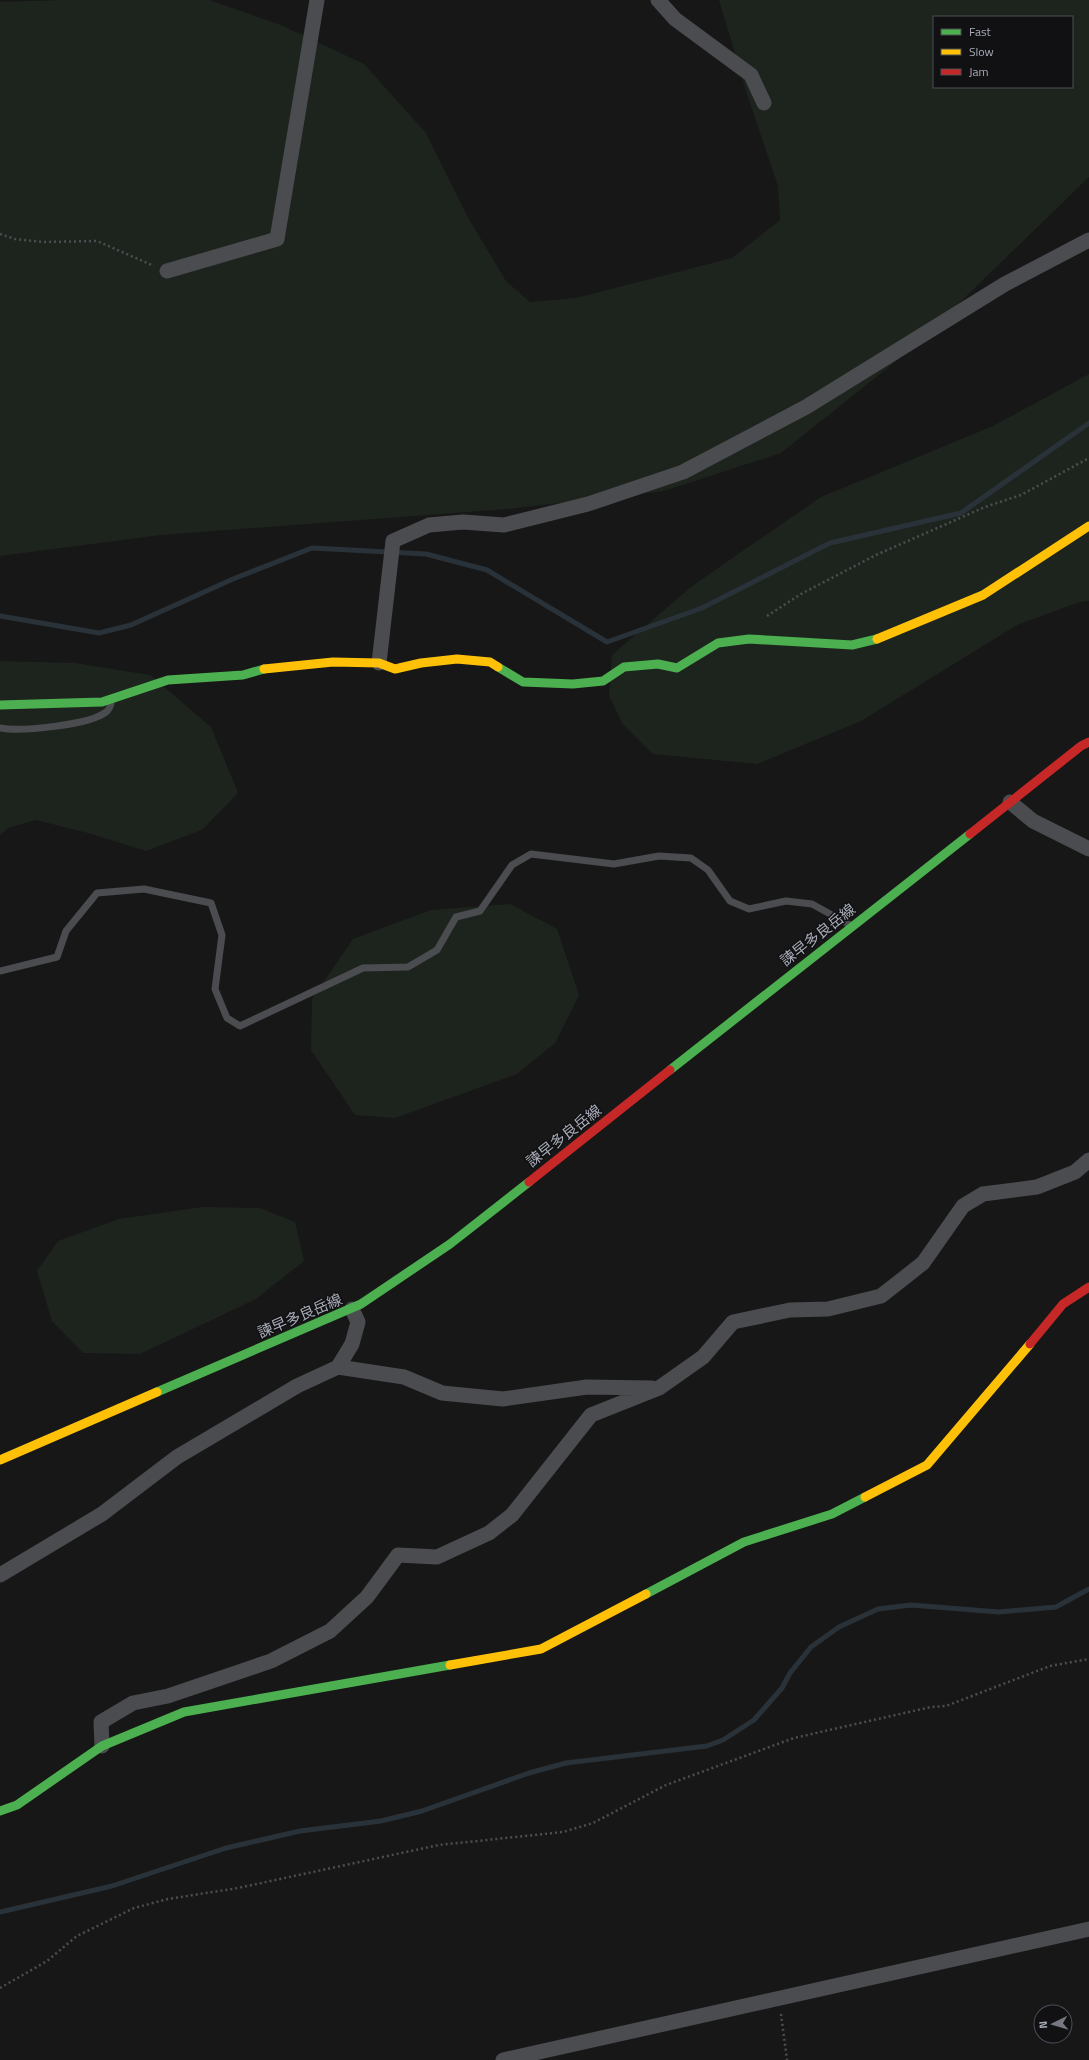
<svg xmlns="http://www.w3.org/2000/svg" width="1089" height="2060" font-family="'Titillium Web','Noto Sans JP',sans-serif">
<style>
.green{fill:#1d241e;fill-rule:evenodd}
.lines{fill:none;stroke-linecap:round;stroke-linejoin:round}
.stream{stroke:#2a3239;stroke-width:5}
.path{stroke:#4d4e52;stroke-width:2.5;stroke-dasharray:2 3;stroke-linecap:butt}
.lane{stroke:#4b4c50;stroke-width:7}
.street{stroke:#4b4c50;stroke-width:15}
.fast{stroke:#4caf50;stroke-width:9}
.slow{stroke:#ffc107;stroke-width:9}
.jam{stroke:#c62828;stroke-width:9}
.labels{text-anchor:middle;stroke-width:3;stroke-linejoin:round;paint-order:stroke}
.street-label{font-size:15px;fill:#a8adb8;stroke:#111113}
</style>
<rect width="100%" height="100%" fill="#171717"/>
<path class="green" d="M63 0H209L281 25 364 64 426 133 467 216 506 281 530 302 576 298 732 258 780 220 778 186 748 97 719 0H1089V177L915 346 781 453 664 491 507 509 161 535 0 556V2ZM934 17H1072V87H934Z
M1089 374V601L1080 602 1019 624 861 721 757 764 653 754 622 723 609 695 612 655 692 586 821 497 993 426Z
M0 661 75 663 150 675 211 727 238 793 202 830 146 851 88 833 36 820 8 828 0 835Z
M510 904 557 929 579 995 555 1043 517 1074 395 1118 355 1115 311 1050 312 999 353 939 431 910Z
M203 1207 260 1208 295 1222 304 1261 256 1299 140 1354 83 1353 52 1321 37 1271 58 1241 119 1219Z"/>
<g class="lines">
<path class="stream" d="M0 616 99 633 131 625 233 579 312 548 426 554 487 570 607 642 702 608 830 543 961 513 1089 423
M0 1912 112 1886 226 1848 300 1831 381 1821 422 1811 529 1773 566 1763 707 1746 723 1740 754 1720 782 1688 790 1673 811 1647 839 1627 878 1609 911 1605 999 1612 1056 1607 1089 1589"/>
<path class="path" d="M0 234 15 239 44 242 97 241 154 266
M767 616 801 594 876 555 985 507 1021 495 1089 458
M0 1988 47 1961 77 1936 134 1908 168 1899 238 1888 439 1845 563 1832 593 1823 666 1785 794 1738 931 1707 946 1706 1050 1666 1089 1659
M781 2014 787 2060"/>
<path class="lane" d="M0 728C20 732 90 725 106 712 108 711 110 707 111 704
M0 971 57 957 66 931 97 893 144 889 211 903 222 935 215 989 227 1018 240 1026 363 968 408 967 437 950 456 917 480 911 512 865 531 854 614 864 659 856 691 858 708 870 730 901 749 909 786 901 812 904 850 925"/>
<path class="street" d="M658 0 675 19 751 75 764 103
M167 271 277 239 317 0
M379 663 393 541 429 525 463 522 504 525 588 504 683 472 806 407 1005 284 1089 240
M1010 802 1033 821 1089 849
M352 1309 358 1322 352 1344 338 1367 404 1377 442 1393 503 1399 587 1387 652 1388
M0 1575 102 1514 177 1457 297 1386 338 1367
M102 1746 101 1722 133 1703 168 1696 271 1661 330 1631 367 1597 398 1555 437 1557 489 1533 512 1515 591 1415 659 1388 703 1357 733 1322 790 1310 828 1309 881 1296 923 1263 963 1206 983 1194 1037 1187 1075 1172 1089 1160
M503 2060 1089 1929"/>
<path class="fast" d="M498 667 523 682 573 684 603 681 624 667 658 664 677 668 718 643 749 639 852 645 877 639
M0 705 102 702 168 680 243 675 264 669
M670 1070 970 834
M157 1392 361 1304 450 1244 529 1182
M646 1594 744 1542 832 1514 865 1497
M0 1811 17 1805 102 1746 184 1712 450 1665"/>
<path class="slow" d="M877 639 983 595 1089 526
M264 669 333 662 379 663 395 669 421 663 457 659 490 662 498 667
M0 1460 157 1392
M865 1497 927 1465 1030 1344
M450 1665 541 1649 646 1594"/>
<path class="jam" d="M970 834 1081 746 1089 742
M529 1182 670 1070
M1030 1344 1063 1304 1089 1287"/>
</g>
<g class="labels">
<g class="street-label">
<text transform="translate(818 935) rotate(-38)" y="5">諫早多良岳線</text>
<text transform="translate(564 1136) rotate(-38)" y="5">諫早多良岳線</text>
<text transform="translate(300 1316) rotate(-23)" y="5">諫早多良岳線</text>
</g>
</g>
<rect x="933" y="16" width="140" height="72" fill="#111113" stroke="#4d4f55"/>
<rect x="941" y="29" width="20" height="6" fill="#4caf50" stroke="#4d4f55"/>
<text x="969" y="36" font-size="12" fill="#a8adb8">Fast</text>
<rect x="941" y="49" width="20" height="6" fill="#ffc107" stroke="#4d4f55"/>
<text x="969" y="56" font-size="12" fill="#a8adb8">Slow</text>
<rect x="941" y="69" width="20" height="6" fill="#c62828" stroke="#4d4f55"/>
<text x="969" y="76" font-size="12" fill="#a8adb8">Jam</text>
<g transform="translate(1053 2024) rotate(265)"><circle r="19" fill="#111113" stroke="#4d4f55"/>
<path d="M0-3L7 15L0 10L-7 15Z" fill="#757880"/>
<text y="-6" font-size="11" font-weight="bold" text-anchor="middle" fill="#a8adb8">N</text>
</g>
</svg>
